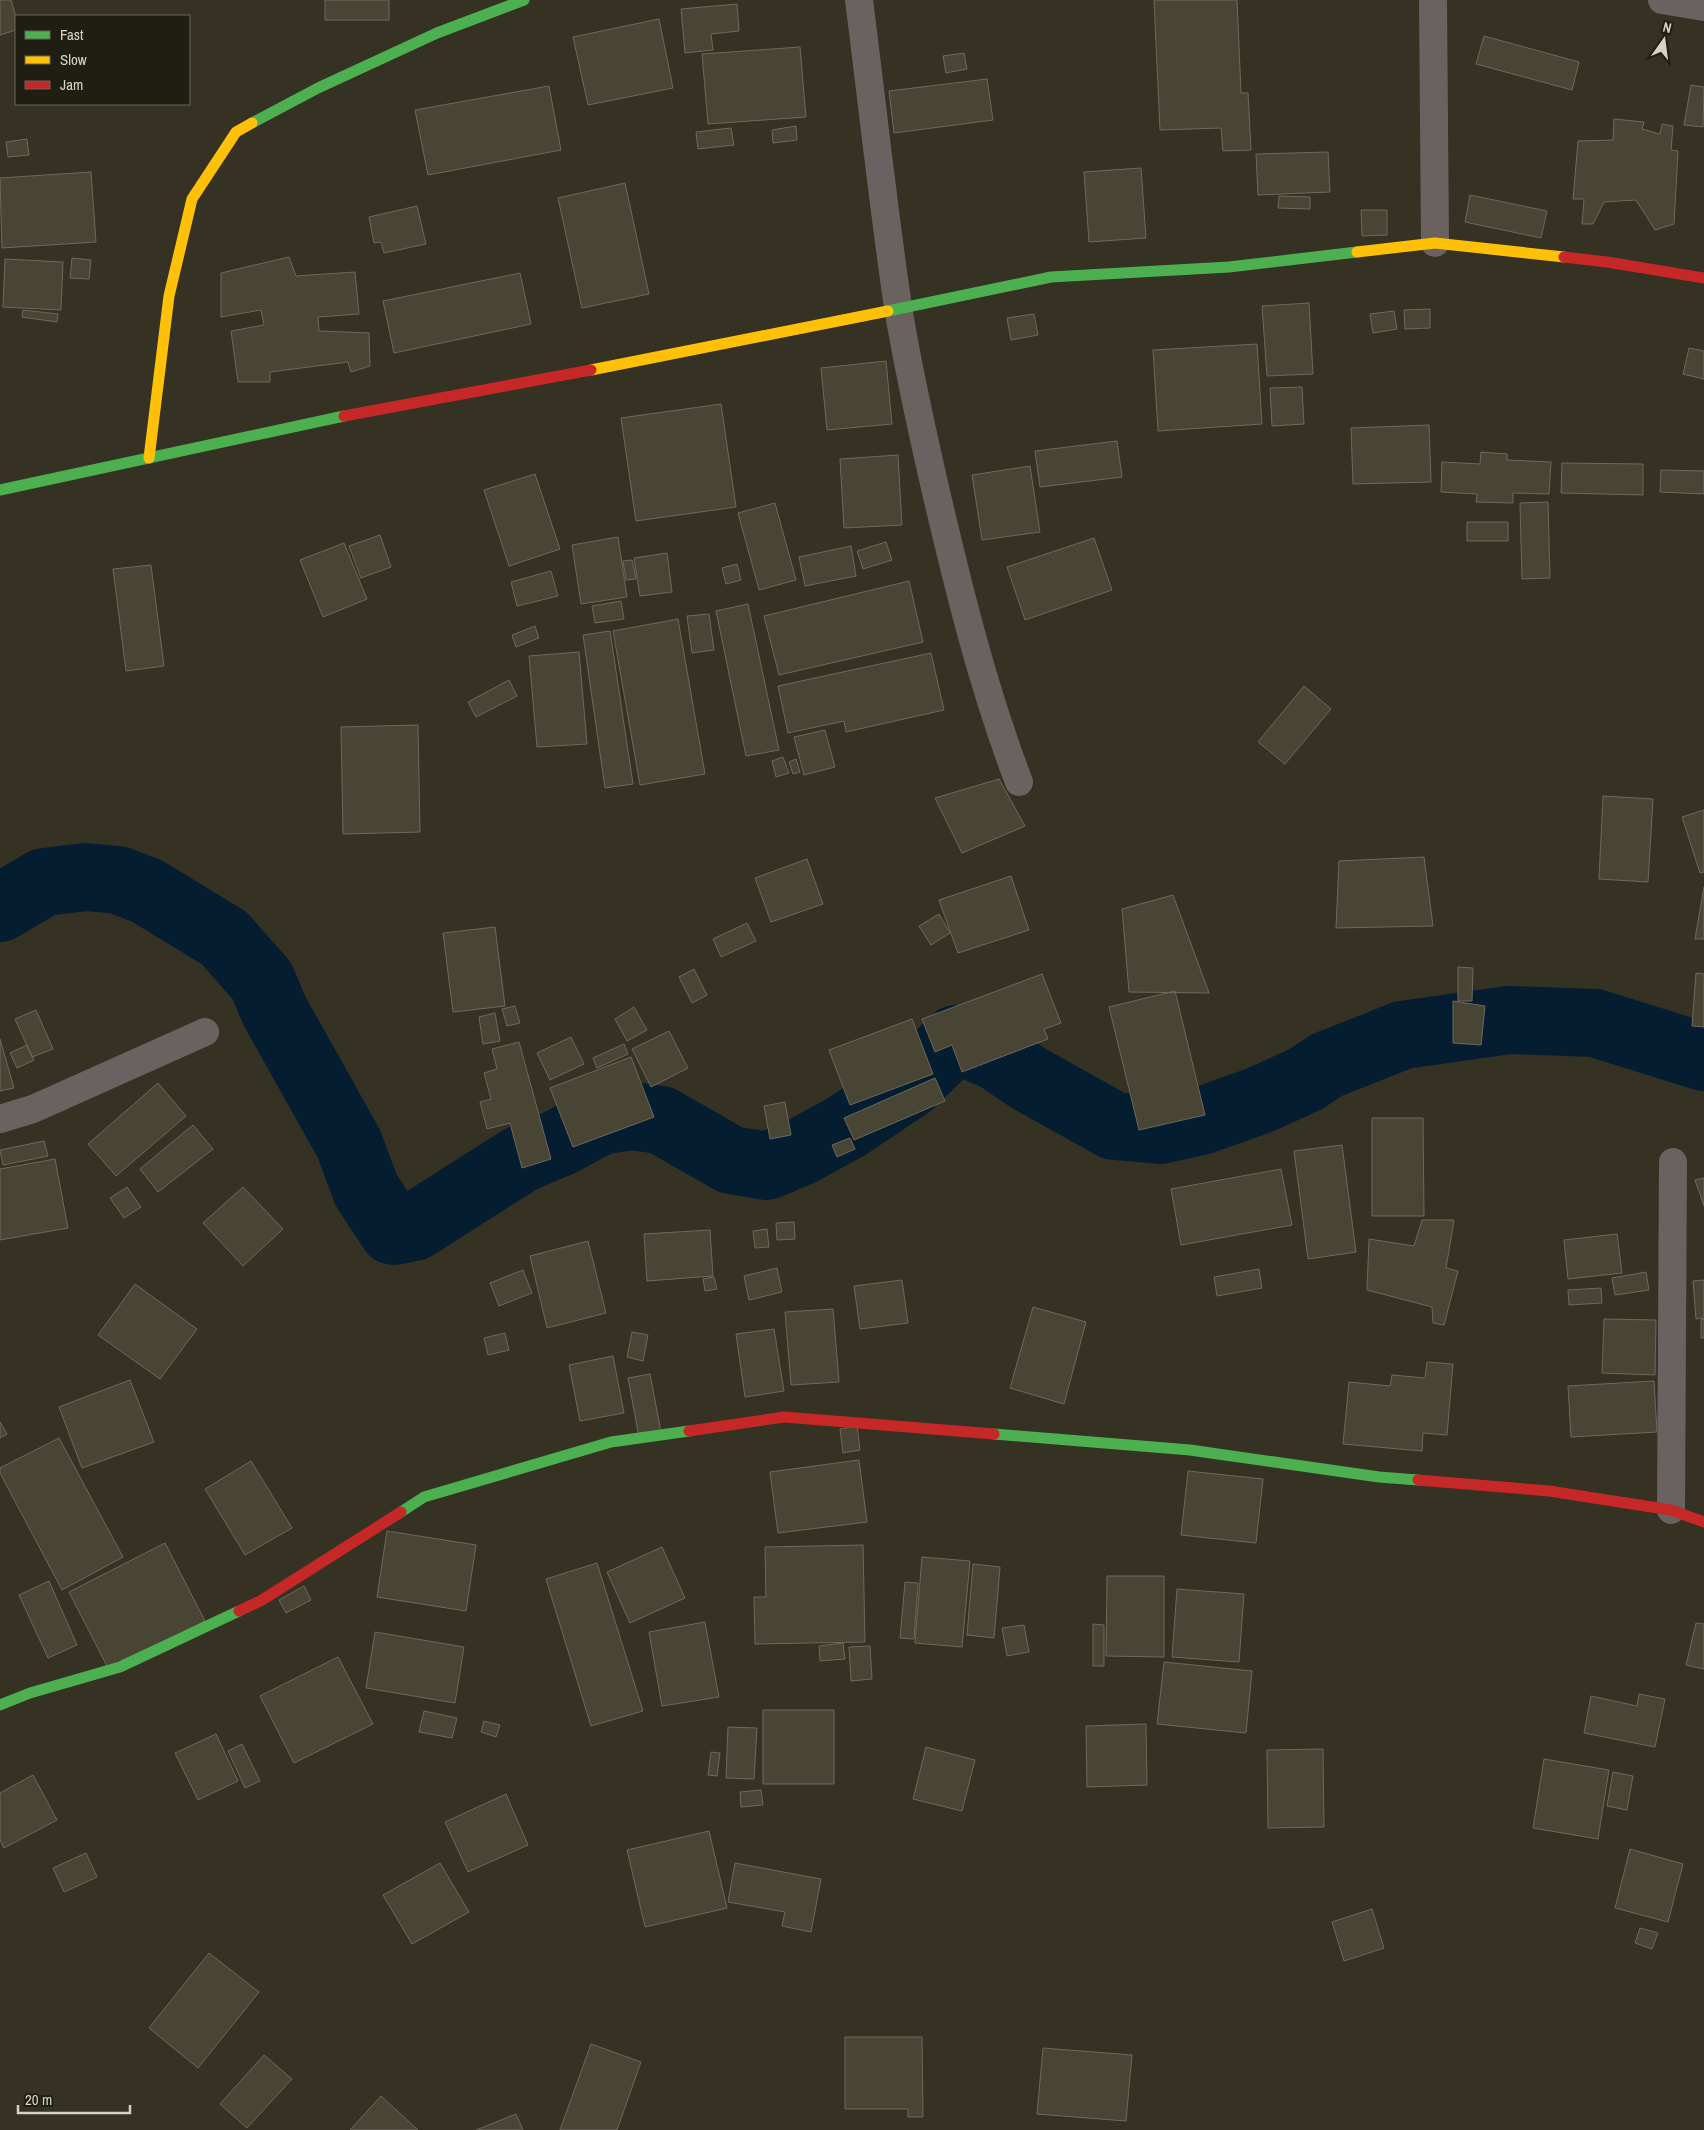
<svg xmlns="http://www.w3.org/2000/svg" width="1704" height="2130" font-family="'Archivo Narrow',sans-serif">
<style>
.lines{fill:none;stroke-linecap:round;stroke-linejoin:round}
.river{stroke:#051d30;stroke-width:68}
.building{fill:#494535;stroke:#6d695d}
.street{stroke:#6a6261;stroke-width:28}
.fast{stroke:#4caf50;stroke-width:11}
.slow{stroke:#ffc107;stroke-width:11}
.jam{stroke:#c62828;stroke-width:11}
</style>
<rect width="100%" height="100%" fill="#353123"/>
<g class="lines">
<path class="river" d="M0 908 44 882 86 877 118 880 147 891 224 938 262 981 274 1010 349 1144 366 1190 393 1231 414 1227 521 1159 559 1143 600 1121 632 1116 661 1120 731 1160 767 1166 800 1152 846 1127 910 1084 956 1039 999 1058 1028 1078 1114 1126 1160 1130 1201 1121 1260 1100 1306 1079 1327 1065 1403 1035 1509 1020 1595 1023 1704 1057"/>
</g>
<path class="building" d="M0 0H11L16 17V30L0 35Z
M325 0H389V20H325Z
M1154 0H1237L1241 93H1248L1251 150 1223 151 1221 128 1160 130Z
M737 4 739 31 711 34 713 50 685 53 681 9Z
M659 19 673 88 588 105 573 37Z
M1484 36 1579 62 1572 90 1476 64Z
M800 47 806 117 708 124 702 54Z
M964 53 967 69 946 73 943 56Z
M987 79 993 120 894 133 889 91Z
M1691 85 1704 87 1703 127 1684 125Z
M549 86 561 150 428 175 415 110Z
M1614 119 1644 122 1642 129 1660 134 1662 124 1673 126 1671 150 1678 151 1674 224 1655 230 1636 200 1604 202 1593 224H1582L1584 199H1573L1578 141 1613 140Z
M796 126 797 140 773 143 772 130Z
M731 128 734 145 698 149 696 132Z
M27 139 29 155 8 157 6 142Z
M1328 152 1330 192 1258 195 1256 154Z
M1141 168 1146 238 1089 242 1084 172Z
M91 172 96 242 2 248 0 178Z
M625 183 649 294 582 308 558 198Z
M1470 195 1547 211 1541 238 1465 222Z
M1279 196 1310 197V209L1278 208Z
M417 206 426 244 384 253 381 242 374 243 369 217Z
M1361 210H1387V235L1362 236Z
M289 257 296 276 355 272 359 314 318 317 319 331 369 333 370 366 351 372 348 362 270 372V382H238L231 331 264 325 261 310 221 317V273Z
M72 258 91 260 89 279 70 278Z
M5 259 63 262 61 310 3 307Z
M520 273 531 324 394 353 383 301Z
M1309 303 1313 374 1267 376 1262 306Z
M1430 309V328L1405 329 1404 310Z
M23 310 58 314 57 322 22 317Z
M1394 311 1397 329 1373 333 1370 314Z
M1034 314 1038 335 1011 340 1007 318Z
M1257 344 1262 424 1158 431 1153 350Z
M1689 348 1704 351V379L1683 374Z
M886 361 892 424 827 430 821 368Z
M1302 387 1304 424 1272 426 1270 388Z
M721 404 736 507 636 521 621 418Z
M1429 425 1431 482 1353 484 1351 428Z
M1117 441 1122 477 1040 487 1035 451Z
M1481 452 1507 454V460L1551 462 1549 494 1513 493V503L1476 502 1477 494 1441 492 1442 462 1480 464Z
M898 455 902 525 844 528 840 459Z
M1562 463 1643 464V495L1561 493Z
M1030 466 1040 532 982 540 972 475Z
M1661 470 1704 471V494L1660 492Z
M535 474 560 549 509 566 484 490Z
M1548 502 1550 578 1522 579 1520 503Z
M775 503 796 580 759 590 738 513Z
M1467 522H1508V541H1467Z
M380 535 391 567 361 578 349 546Z
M618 537 627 597 581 604 572 545Z
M1094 538 1112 590 1025 620 1007 567Z
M886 542 892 560 863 569 857 551Z
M344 543 367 599 323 617 300 560Z
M851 546 856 576 805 586 799 557Z
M667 553 672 592 640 596 634 558Z
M632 560 636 579 626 580 623 561Z
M737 564 741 580 726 584 722 568Z
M151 565 164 666 126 671 113 569Z
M551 571 558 596 517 606 511 582Z
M909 581 923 642 779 675 764 616Z
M621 601 624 619 595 623 592 606Z
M748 604 779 750 746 756 716 611Z
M709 614 714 650 692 653 687 616Z
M678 619 705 774 640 785 613 631Z
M535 626 539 638 516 647 512 635Z
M610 631 633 784 605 788 583 635Z
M579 652 587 744 537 747 529 656Z
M931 653 944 710 846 732 844 721 788 733 778 686Z
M509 680 517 696 476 717 468 702Z
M1304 686 1331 709 1285 764 1258 742Z
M418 725 420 832 343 834 341 727Z
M825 730 835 767 804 775 794 737Z
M783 757 789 773 776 777 772 761Z
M796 759 800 772 793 774 789 762Z
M999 779 1025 826 962 853 935 798Z
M1603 796 1653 799 1648 882 1599 879Z
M1704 810V872L1700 873 1682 817Z
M1424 857 1433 926 1336 928 1339 861Z
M807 859 823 904 771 922 755 878Z
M1011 876 1029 930 958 953 939 900Z
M1704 887V939H1695Z
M1173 895 1209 993 1129 992 1122 909Z
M939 914 950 933 931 945 919 926Z
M747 923 756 941 721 957 713 939Z
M495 927 505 1006 453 1012 443 933Z
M1458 967 1473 968 1472 1001H1458Z
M694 969 707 995 692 1003 679 977Z
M1696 973 1704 974V1027L1692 1026Z
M1042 974 1061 1023 1044 1029 1048 1039 962 1072 952 1045 935 1052 922 1019Z
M1175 991 1205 1115 1139 1130 1109 1007Z
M1453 1001 1485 1006 1481 1045 1453 1043Z
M515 1006 520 1023 507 1026 502 1009Z
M634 1007 647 1030 627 1041 615 1019Z
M36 1010 53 1049 32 1057 15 1019Z
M495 1013 500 1041 483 1044 479 1017Z
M912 1019 933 1074 850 1105 829 1050Z
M669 1031 688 1068 651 1087 632 1049Z
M571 1037 584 1064 550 1080 537 1053Z
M0 1039 14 1088 0 1091Z
M519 1042 551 1159 522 1168 510 1123 487 1129 480 1102 491 1099 484 1073 497 1069 492 1049Z
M624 1044 628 1054 597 1068 593 1058Z
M27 1045 34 1060 17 1068 10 1053Z
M631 1057 654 1117 573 1147 550 1088Z
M935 1078 945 1101 854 1140 844 1118Z
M158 1083 186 1116 116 1176 88 1144Z
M785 1102 791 1135 770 1139 764 1106Z
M1372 1118H1423L1424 1216H1372Z
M193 1125 213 1149 158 1192 140 1169Z
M850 1138 855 1149 837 1157 832 1145Z
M44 1141 48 1156 3 1165 0 1150Z
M1342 1145 1356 1252 1308 1259 1294 1151Z
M55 1159 68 1228 0 1240V1169Z
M1281 1169 1292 1225 1181 1245 1171 1189Z
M1704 1178V1206L1695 1180Z
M127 1187 141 1207 124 1218 110 1198Z
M243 1187 283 1229 243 1266 203 1223Z
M1422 1220H1454L1446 1268 1458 1271 1444 1325 1433 1323 1432 1307 1367 1290 1369 1239 1414 1246Z
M794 1222 795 1239 777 1240 776 1223Z
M767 1229 769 1247 755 1248 753 1231Z
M710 1230 713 1276 647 1281 644 1234Z
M1617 1234 1622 1273 1568 1279 1564 1240Z
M588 1241 606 1313 547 1328 530 1256Z
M777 1268 782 1292 749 1300 744 1276Z
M1259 1269 1262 1288 1217 1296 1214 1277Z
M523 1270 532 1293 499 1306 490 1283Z
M1646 1272 1649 1290 1615 1295 1612 1278Z
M714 1277 717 1289 705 1291 703 1279Z
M902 1280 908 1323 860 1329 854 1286Z
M1704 1280V1318L1696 1319 1693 1281Z
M135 1284 197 1329 160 1379 98 1335Z
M1601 1288 1602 1303 1569 1305 1568 1290Z
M1033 1307 1086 1322 1064 1404 1010 1388Z
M833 1309 839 1382 791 1385 785 1312Z
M1604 1319 1656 1320 1655 1375 1602 1373Z
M1704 1319V1338H1701V1320Z
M774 1329 784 1391 745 1397 736 1334Z
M632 1332 648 1335 643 1361 627 1357Z
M505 1333 509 1350 488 1355 484 1338Z
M613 1356 624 1413 580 1421 569 1365Z
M1427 1362 1453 1364 1447 1435 1423 1433 1422 1451 1343 1444 1349 1382 1390 1386 1392 1375 1425 1378Z
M650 1374 661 1432 639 1437 628 1378Z
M130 1380 154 1442 82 1468 59 1407Z
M1654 1381 1657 1432 1571 1437 1568 1386Z
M0 1422 7 1434 0 1438Z
M857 1426 860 1450 843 1453 840 1429Z
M59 1438 123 1557 62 1590 0 1473V1468Z
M859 1460 867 1522 778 1533 770 1472Z
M251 1461 292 1528 245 1555 205 1489Z
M1188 1471 1263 1479 1256 1543 1181 1535Z
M387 1531 476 1545 466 1611 377 1597Z
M165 1543 205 1621 109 1670 69 1592Z
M863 1545 865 1642 755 1644 754 1597H766L765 1547Z
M662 1547 685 1598 630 1623 607 1572Z
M922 1557 970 1561 962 1647 915 1643Z
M597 1563 643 1711 591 1726 546 1579Z
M973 1564 1000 1567 994 1638 967 1635Z
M1107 1576H1164V1657L1106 1656Z
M49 1581 77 1645 48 1658 19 1595Z
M905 1582 918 1583 914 1639 900 1638Z
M304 1586 311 1600 286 1613 279 1600Z
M1177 1589 1244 1594 1239 1662 1172 1657Z
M705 1622 719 1697 662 1706 649 1632Z
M1696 1623 1704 1624V1669L1686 1665Z
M1093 1624 1104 1625V1666H1093Z
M1024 1625 1029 1652 1007 1656 1002 1628Z
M375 1632 464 1647 455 1703 366 1688Z
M843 1643 845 1659 820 1661 819 1646Z
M870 1646 872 1679 851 1681 849 1647Z
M338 1657 373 1724 294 1763 260 1696Z
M1164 1662 1252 1671 1246 1733 1157 1724Z
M1639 1694 1665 1699 1655 1747 1584 1733 1591 1696 1637 1706Z
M763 1710H834V1784H763Z
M424 1711 457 1718 452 1738 419 1732Z
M484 1721 500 1725 496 1737 481 1732Z
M1146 1724 1147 1785 1087 1787 1086 1726Z
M728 1727 757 1728 754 1779 726 1778Z
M216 1734 238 1781 198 1800 175 1753Z
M242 1744 260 1781 245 1788 228 1751Z
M926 1747 975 1760 962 1811 913 1799Z
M1323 1749 1324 1827 1268 1828 1267 1750Z
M711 1752 720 1753 717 1776 708 1775Z
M1544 1759 1609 1770 1598 1839 1533 1828Z
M1613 1772 1633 1776 1627 1810 1607 1806Z
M33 1775 57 1820 4 1848 0 1840V1793Z
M761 1790 763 1805 741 1807 740 1792Z
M506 1794 528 1845 468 1872 445 1822Z
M709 1831 727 1908 645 1927 627 1850Z
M1630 1849 1683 1864 1668 1922 1615 1908Z
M86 1853 97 1877 64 1892 53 1868Z
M440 1863 469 1912 412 1944 383 1895Z
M735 1863 821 1879 811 1932 782 1926 785 1912 728 1902Z
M1372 1909 1384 1948 1344 1961 1332 1922Z
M1640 1928 1658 1933 1652 1949 1635 1943Z
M209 1953 259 1992 198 2068 149 2028Z
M845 2037H922L923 2117H908V2109H845Z
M591 2044 641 2062 617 2130H560Z
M1043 2048 1132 2055 1126 2121 1037 2114Z
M264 2055 292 2079 247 2128 220 2104Z
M381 2096 418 2130H350Z
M516 2114 523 2130H476Z"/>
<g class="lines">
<path class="street" d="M859 0C872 102 883 205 898 307 908 369 922 431 936 492 959 590 983 688 1019 782
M1433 0 1435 243
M1662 0 1704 7
M0 1119 33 1109 205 1032
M1671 1510 1673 1162"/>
<path class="fast" d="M252 123 318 88 437 33 524 0
M888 311 1051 277 1229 267 1357 252
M0 490 344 416
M994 1434 1190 1450 1379 1477 1418 1480
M401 1512 424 1497 611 1442 689 1431
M0 1705 30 1693 120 1667 239 1611"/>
<path class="slow" d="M1357 252 1435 243 1564 257
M591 370 888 311
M149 458 169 296 192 199 236 132 252 123"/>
<path class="jam" d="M1564 257 1607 262 1704 278
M344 416 591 370
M689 1431 784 1417 994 1434
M1418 1480 1549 1491 1671 1510 1704 1522
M239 1611 262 1600 401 1512"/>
</g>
<rect x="15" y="15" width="175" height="90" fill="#201d12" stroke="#696659"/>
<rect x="25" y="31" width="25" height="8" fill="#4caf50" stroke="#696659"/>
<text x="60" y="40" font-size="15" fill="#d7d3c4">Fast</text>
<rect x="25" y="56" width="25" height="8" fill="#ffc107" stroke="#696659"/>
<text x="60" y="65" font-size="15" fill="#d7d3c4">Slow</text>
<rect x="25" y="81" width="25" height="8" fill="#c62828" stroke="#696659"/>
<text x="60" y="90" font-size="15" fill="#d7d3c4">Jam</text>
<g transform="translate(1664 40) rotate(14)" stroke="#201d12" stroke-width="4" paint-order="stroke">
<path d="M0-4L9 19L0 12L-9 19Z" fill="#d7d3c4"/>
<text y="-8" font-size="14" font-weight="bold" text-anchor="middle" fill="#d7d3c4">N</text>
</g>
<path d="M18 2105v8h112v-8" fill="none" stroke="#d7d3c4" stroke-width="2.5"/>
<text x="25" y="2105" font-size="15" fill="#d7d3c4" stroke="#201d12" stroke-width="4" paint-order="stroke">20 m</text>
</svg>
